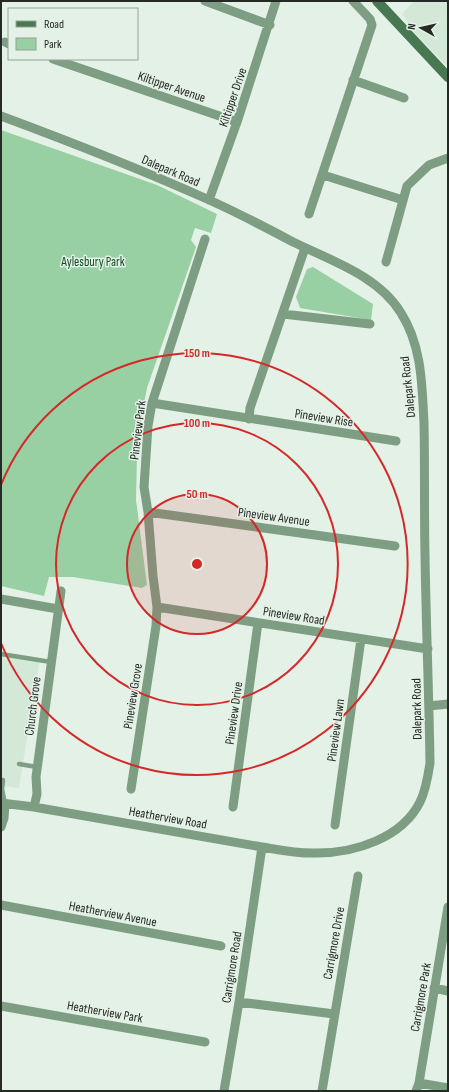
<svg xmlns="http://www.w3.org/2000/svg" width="449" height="1092" font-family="'Sofia Sans Condensed',sans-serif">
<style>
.built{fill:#d4e8d8}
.green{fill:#98cfa3}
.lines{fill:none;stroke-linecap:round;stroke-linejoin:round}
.lane{stroke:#7e9e84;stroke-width:4.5}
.street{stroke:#7e9e84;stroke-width:9}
.secondary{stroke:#477852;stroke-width:10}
.ring{fill:none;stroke:#d62828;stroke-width:2}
.labels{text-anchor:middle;stroke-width:3;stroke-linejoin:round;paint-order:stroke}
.street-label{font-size:13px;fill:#252a25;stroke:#e4f1e6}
.park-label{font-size:13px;fill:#114c24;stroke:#e4f1e6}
.centre{fill:#d62828;stroke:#e4f1e6;stroke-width:2}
.ring-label{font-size:12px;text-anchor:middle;font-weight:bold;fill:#d62828;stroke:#e4f1e6;stroke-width:3;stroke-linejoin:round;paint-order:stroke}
</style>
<rect width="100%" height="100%" fill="#e4f1e6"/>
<path class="built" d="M414 1H448V67L416 34 402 14Z
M1 652 40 658 19 788 1 786Z"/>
<path class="green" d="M1 130 157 185 217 214 211 233 195 228 191 240 196 247 147 388 142 414 137 455 136 500 147 585 142 588 73 577H49L44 596 1 586Z
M313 267 373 304 371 320 300 308 296 297 307 269Z"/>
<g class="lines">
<path class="lane" d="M1 654 51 662
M19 764 37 767
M1 780H3L2 789 5 804"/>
<path class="street" d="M205 1 270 25
M5 42 9 44
M53 59 237 122
M353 80 404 98
M1 116C71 142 140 169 207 199 236 212 265 227 293 242 330 260 379 276 401 313 422 346 422 385 424 423 425 467 424 511 425 554 426 624 429 694 430 763 428 776 426 790 420 802 402 838 355 853 317 853 298 854 280 850 262 847L34 807 1 803
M323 175 403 200
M209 200 237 122 276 1
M309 214 372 25 370 19 353 1
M386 262 407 186 429 165 448 158
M283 314 370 324
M152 403 396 441
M249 419 250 408 305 248
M148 512 395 546
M1 599 58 609
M157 607 428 649
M429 706 448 704
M131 789 156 626 157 607 153 576 148 512 144 487 148 426 152 403 205 239
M34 807 37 794 36 777 61 591
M233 807 258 623
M335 825 361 639
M1 827 4 818 5 804
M1 905 221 946
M434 988 448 991
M239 1002 334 1014
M1 1006 205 1042
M419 1083 448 1088
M224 1091 239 1002 262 847
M322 1091 358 876
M416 1091 419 1083 448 907"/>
<path class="secondary" d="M377 1 448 77"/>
</g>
<circle cx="197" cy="564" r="70" fill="#d62828" fill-opacity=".12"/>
<g class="ring">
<circle cx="197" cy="564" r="70"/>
<circle cx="197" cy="564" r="141"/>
<path d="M1 485A211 211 0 1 1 1 643"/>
</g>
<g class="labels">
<g class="street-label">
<text transform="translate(172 86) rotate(19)" y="5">Kiltipper Avenue</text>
<text transform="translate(232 97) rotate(-71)" y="5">Kiltipper Drive</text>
<text transform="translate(171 170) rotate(23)" y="5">Dalepark Road</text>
<text transform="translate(407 387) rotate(-96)" y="5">Dalepark Road</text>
<text transform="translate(324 417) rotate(9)" y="5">Pineview Rise</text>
<text transform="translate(137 430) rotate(-83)" y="5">Pineview Park</text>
<text transform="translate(274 516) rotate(8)" y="5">Pineview Avenue</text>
<text transform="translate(294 615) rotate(9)" y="5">Pineview Road</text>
<text transform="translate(132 696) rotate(-81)" y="5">Pineview Grove</text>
<text transform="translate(32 706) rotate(-83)" y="5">Church Grove</text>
<text transform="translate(416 709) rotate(-91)" y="5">Dalepark Road</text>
<text transform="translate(233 713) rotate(-82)" y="5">Pineview Drive</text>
<text transform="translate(335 730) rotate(-82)" y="5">Pineview Lawn</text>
<text transform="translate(168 817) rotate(10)" y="5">Heatherview Road</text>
<text transform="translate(113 913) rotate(11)" y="5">Heatherview Avenue</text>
<text transform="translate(333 943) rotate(-80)" y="5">Carrigmore Drive</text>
<text transform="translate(231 967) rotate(-81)" y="5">Carrigmore Road</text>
<text transform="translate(420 997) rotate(-80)" y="5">Carrigmore Park</text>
<text transform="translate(105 1011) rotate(10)" y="5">Heatherview Park</text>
</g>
<g class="park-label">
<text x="93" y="266">Aylesbury Park</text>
</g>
</g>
<circle cx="197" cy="564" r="6" class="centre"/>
<g class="ring-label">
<text x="197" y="357">150 m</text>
<text x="197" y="427">100 m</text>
<text x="197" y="498">50 m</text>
</g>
<rect width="449" height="1092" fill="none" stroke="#252a25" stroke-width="4"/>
<rect x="8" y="8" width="130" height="52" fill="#e4f1e6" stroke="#98a199"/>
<rect x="16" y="21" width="20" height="6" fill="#477852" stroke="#98a199"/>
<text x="44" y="28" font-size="12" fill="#252a25">Road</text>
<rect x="16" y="38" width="20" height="12" fill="#98cfa3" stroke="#98a199"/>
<text x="44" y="48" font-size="12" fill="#252a25">Park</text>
<g transform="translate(421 28) rotate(278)" stroke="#e4f1e6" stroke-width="3" paint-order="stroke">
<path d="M0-3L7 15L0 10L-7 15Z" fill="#252a25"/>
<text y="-6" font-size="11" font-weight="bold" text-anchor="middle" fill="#252a25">N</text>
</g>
</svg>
